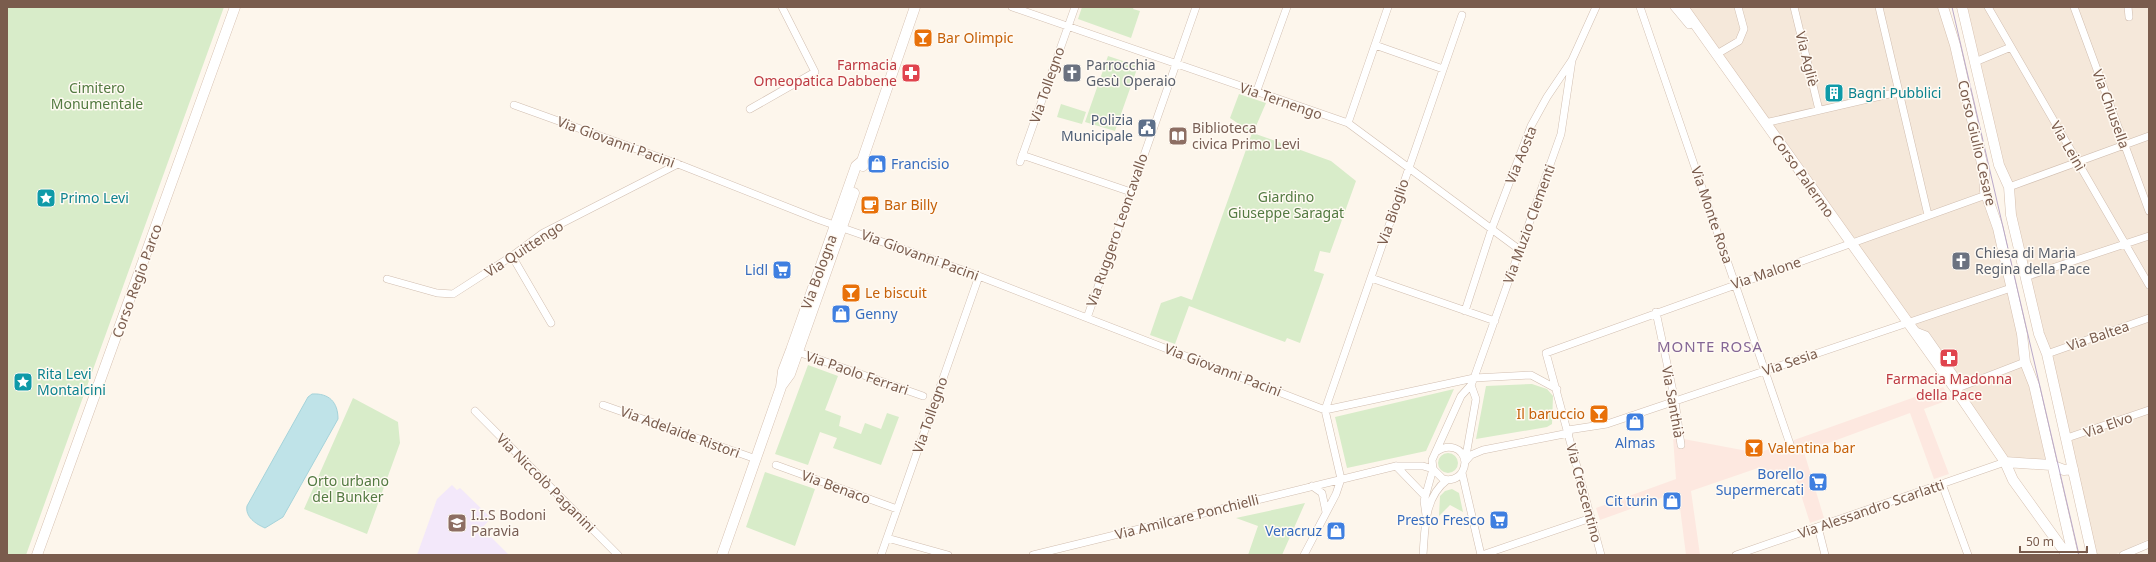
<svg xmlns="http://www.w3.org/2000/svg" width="2156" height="562" font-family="'Noto Sans',sans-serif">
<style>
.residential{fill:#f5e8da}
.commercial{fill:#fde8e0}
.education{fill:#f3e8fa}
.green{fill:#d8ecc9}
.water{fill:#bfe3e8;stroke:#a5d3da}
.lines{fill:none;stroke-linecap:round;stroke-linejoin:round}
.street-casing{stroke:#d1beb0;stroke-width:8}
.secondary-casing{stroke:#d6c0b0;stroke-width:11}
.street{stroke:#fff;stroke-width:7}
.secondary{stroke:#fff;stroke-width:10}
.tram{stroke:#b9a8c9;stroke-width:1}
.labels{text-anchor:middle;stroke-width:3;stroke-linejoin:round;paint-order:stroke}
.food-label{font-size:14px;fill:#c56008;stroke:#fffaf3;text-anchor:start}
.street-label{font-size:14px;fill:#7a5c4d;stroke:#fffaf3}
.health-label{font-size:14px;fill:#be3a42;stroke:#fffaf3;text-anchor:end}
.worship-label{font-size:14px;fill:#5b616d;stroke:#fffaf3;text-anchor:start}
.park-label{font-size:14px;fill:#537a41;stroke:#fffaf3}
.culture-label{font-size:14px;fill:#0d838f;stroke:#fffaf3;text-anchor:start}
.service-label{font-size:14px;fill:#4e5e75;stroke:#fffaf3;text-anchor:end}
.education-label{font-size:14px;fill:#785e54;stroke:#fffaf3;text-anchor:start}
.shop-label{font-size:14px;fill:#366cbe;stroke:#fffaf3;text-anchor:end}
.neighbourhood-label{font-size:15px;letter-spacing:1px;fill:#846695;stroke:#fffaf3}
</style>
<rect width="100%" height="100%" fill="#fdf6ec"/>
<path class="residential" d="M1684 7H1944L2050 465 2007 460Z
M1967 7H2149V539L2114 555H2094Z"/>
<path class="commercial" d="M1943 387 1951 399 1924 409 1949 474 1934 479 1910 413 1804 452 1824 518 1810 523 1795 476 1758 468 1691 491 1700 555H1686L1678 492 1600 520 1596 508 1676 479 1673 437 1758 453Z"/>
<path class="education" d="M452 485 457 490 460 488 491 518 482 528 509 555H417L437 499Z"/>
<path class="green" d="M7 7H224L26 555H7Z
M1082 7H1134L1133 9 1140 11 1131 38 1078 19Z
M1108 56 1138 66 1115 131 1085 122Z
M1239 94 1266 103 1253 133 1331 161 1356 181 1330 253 1320 251 1314 271 1324 274 1300 343 1287 338 1285 342 1189 306 1175 344 1150 335 1161 303 1181 296 1192 300 1252 133 1230 118Z
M1061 104 1086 112 1082 124 1057 117Z
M808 365 838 376 825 410 841 416 839 426 861 434 865 423 881 429 887 413 899 417 881 465 833 448 837 438 820 432 808 465 775 454Z
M1532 384 1547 389 1553 396 1552 424 1547 427 1476 439 1486 386Z
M1454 389 1426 451 1347 468 1335 417Z
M353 398 398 422 400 443 367 534 304 509Z
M1438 463a10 10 0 1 1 20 0a10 10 0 1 1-20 0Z
M765 472 815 489 795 546 746 527Z
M1452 489 1459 493 1463 512 1450 505 1439 516 1440 496 1445 491Z
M1305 503 1282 555H1248L1258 526 1236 518Z"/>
<path class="water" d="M312 394C329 393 338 402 338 419L283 517 265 528C256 524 245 517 247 506L308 397Z"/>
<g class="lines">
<defs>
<path id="street" d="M1012 7 1348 123 1520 250
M1640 7 1791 447
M1674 7 1689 25 1695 23
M1794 7 1819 110
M1879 7 1928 215
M1988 7 2149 285
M2074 7 2149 211
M2128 7 2129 17
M1375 45 1443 69
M1717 54 1739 41 1744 29 1738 7
M1975 62 2011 47
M1256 93 1287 7
M514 105 678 164 817 219 971 273 1325 410
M750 109 815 72 782 7
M1348 123 1388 7
M1765 123 1898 92
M1022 155 1131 192
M1020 162 1075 7
M2009 187 2149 136
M512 256 551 323
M2025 277 2149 236
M1371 278 1495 321
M387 279 437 293 453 294 512 256 543 233 678 164
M1465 311 1492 228 1531 126 1547 97 1572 60 1596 7
M1656 312 1675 401 1681 445
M1087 318 1196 7
M1913 330 1926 335 1954 375V387
M795 351 923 396
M2047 354 2149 318
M1955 389 2025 362
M603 405 756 459
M1325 410 1462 15
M1325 410 1474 378 1531 375 1557 389
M1325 410 1341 479
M475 411 618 555
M1568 430 1607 424 2011 288
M2067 438 2149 410
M1436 452C1448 443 1463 447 1465 462 1464 475 1455 482 1443 479L1433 469 1432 460 1461 396 1471 385 1474 378 1561 134 1572 60
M1464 456 1467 450 1476 399 1471 385
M1465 462 1471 455 1483 450 1569 433
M776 465 897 509
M1396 466 1424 495
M1462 473 1481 555
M1942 484 1968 555
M1312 486 1322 493 1326 512
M1426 515 1424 501 1433 469
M1818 527 1825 555
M887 538 948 555
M881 555 979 276
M1033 555 1396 466H1423L1433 469
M1304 555 1336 494 1341 479
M1423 555C1425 529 1424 497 1447 480
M1482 555 1591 518
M1601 555 1546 353 1986 195
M1736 555 2005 462
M2123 555 2149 544"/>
<path id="secondary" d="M1683 7 1954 387 2005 462 2013 480 2067 555
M1943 7 1955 45 1984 172 1985 191 1998 228 2022 334 2025 362 2034 385 2073 555
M1962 7 1999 165 2009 187 2011 215 2039 334 2047 354 2092 555
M863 166 862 161 915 7
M782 385 790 374 854 193
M2005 462 2051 465 2064 470 2073 469
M37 555 235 7
M722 555 781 387 783 371 791 350 856 166 862 161"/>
</defs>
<use href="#street" class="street-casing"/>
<use href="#secondary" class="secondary-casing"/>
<use href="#street" class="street"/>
<use href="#secondary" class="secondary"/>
<path class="tram" d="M1952 7 2079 555"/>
</g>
<defs>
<symbol id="bar-square" viewBox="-11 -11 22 22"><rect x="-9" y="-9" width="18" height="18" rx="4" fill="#e8710a" stroke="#fffaf3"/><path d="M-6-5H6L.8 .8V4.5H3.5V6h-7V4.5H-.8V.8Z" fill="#fff"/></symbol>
<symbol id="pharmacy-square" viewBox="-11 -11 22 22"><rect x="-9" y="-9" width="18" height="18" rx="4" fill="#e0444e" stroke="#fffaf3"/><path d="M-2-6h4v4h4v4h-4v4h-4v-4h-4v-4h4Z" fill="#fff"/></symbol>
<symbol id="church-square" viewBox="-11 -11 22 22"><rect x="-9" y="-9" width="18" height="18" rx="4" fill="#6b7280" stroke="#fffaf3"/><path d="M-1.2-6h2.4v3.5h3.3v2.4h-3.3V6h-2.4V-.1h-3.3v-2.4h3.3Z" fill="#fff"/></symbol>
<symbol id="building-square" viewBox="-11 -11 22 22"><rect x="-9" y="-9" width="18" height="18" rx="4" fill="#0f9aa8" stroke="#fffaf3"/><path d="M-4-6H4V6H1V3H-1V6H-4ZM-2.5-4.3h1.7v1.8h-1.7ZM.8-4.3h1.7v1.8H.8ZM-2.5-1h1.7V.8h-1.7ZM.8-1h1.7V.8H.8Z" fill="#fff"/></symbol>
<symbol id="civic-square" viewBox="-11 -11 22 22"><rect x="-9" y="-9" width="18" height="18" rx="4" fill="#5c6f8a" stroke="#fffaf3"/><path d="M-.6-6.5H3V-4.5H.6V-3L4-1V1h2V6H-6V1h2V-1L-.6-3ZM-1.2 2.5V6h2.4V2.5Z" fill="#fff"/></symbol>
<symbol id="library-square" viewBox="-11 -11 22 22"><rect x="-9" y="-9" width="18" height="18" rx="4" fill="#8d6e63" stroke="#fffaf3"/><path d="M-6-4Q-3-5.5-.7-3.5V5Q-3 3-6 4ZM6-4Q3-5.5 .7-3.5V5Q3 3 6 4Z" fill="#fff"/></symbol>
<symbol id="shop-square" viewBox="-11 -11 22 22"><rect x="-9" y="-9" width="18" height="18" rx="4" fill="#3f7fe0" stroke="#fffaf3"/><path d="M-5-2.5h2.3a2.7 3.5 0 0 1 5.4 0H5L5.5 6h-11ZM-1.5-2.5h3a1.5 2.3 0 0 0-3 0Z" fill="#fff"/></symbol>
<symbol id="sight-square" viewBox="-11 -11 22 22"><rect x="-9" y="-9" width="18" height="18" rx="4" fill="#0f9aa8" stroke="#fffaf3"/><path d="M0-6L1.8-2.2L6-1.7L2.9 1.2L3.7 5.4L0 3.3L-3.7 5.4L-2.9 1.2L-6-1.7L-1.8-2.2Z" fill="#fff"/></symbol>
<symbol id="cafe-square" viewBox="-11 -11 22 22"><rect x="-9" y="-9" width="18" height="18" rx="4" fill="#e8710a" stroke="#fffaf3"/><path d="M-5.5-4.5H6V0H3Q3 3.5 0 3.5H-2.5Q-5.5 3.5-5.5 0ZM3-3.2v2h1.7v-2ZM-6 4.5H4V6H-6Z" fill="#fff"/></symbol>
<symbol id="supermarket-square" viewBox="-11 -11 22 22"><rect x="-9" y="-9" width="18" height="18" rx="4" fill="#3f7fe0" stroke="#fffaf3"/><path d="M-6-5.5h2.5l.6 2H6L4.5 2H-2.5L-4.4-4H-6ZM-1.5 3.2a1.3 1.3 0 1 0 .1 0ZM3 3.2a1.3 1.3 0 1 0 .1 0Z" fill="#fff"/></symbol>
<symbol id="school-square" viewBox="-11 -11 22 22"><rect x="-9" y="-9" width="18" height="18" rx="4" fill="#8d6e63" stroke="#fffaf3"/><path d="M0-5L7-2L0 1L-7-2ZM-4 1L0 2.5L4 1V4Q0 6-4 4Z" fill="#fff"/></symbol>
</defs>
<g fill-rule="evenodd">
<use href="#bar-square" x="912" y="27" width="22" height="22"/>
<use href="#pharmacy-square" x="900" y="62" width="22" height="22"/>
<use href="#church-square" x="1061" y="62" width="22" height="22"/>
<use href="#building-square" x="1823" y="82" width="22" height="22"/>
<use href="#civic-square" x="1136" y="117" width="22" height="22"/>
<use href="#library-square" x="1167" y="125" width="22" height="22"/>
<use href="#shop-square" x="866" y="153" width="22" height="22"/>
<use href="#sight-square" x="35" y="187" width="22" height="22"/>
<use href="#cafe-square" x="859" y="194" width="22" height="22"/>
<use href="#church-square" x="1950" y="250" width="22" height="22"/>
<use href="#supermarket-square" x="771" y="259" width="22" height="22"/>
<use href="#bar-square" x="840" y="282" width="22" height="22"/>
<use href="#shop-square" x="830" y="303" width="22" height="22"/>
<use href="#pharmacy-square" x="1938" y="347" width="22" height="22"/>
<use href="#sight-square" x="12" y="371" width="22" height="22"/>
<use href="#bar-square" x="1588" y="403" width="22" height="22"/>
<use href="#shop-square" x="1624" y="411" width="22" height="22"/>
<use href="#bar-square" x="1743" y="437" width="22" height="22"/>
<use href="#supermarket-square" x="1807" y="471" width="22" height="22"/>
<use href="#shop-square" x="1661" y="490" width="22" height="22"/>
<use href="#supermarket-square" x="1488" y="509" width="22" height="22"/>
<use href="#school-square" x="446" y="512" width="22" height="22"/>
<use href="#shop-square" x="1325" y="520" width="22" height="22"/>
</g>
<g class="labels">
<g class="food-label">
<text x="937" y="43">Bar Olimpic</text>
<text x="884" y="210">Bar Billy</text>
<text x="865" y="298">Le biscuit</text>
<text x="1585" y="419" text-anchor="end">Il baruccio</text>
<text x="1768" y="453">Valentina bar</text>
</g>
<g class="street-label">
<text transform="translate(1807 59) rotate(76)" y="5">Via Agliè</text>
<text transform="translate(1047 85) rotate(-71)" y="5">Via Tollegno</text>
<text transform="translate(1281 101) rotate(19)" y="5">Via Ternengo</text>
<text transform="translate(2111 109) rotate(70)" y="5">Via Chiusella</text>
<text transform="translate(616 142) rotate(20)" y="5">Via Giovanni Pacini</text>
<text transform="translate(1977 143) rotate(77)" y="5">Corso Giulio Cesare</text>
<text transform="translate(2068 146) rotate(60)" y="5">Via Leinì</text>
<text transform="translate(1521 155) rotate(-68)" y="5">Via Aosta</text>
<text transform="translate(1803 176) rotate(55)" y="5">Corso Palermo</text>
<text transform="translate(1393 212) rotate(-71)" y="5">Via Bioglio</text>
<text transform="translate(1712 215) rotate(71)" y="5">Via Monte Rosa</text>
<text transform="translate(1529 224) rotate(-70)" y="5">Via Muzio Clementi</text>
<text transform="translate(1117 230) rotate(-71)" y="5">Via Ruggero Leoncavallo</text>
<text transform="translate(524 249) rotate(-33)" y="5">Via Quittengo</text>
<text transform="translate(920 255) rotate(20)" y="5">Via Giovanni Pacini</text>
<text transform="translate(819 272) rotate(-70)" y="5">Via Bologna</text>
<text transform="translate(1766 273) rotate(-19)" y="5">Via Malone</text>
<text transform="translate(137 281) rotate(-70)" y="5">Corso Regio Parco</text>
<text transform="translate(2098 336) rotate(-19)" y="5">Via Baltea</text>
<text transform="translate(1790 362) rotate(-19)" y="5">Via Sesia</text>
<text transform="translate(1223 370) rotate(21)" y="5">Via Giovanni Pacini</text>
<text transform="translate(857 373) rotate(19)" y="5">Via Paolo Ferrari</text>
<text transform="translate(1673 402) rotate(80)" y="5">Via Santhià</text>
<text transform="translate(930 415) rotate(-71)" y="5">Via Tollegno</text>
<text transform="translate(2108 425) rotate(-19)" y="5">Via Elvo</text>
<text transform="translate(680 432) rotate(20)" y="5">Via Adelaide Ristori</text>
<text transform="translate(546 483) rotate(45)" y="5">Via Niccolò Paganini</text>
<text transform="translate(836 487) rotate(20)" y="5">Via Benaco</text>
<text transform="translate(1584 493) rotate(75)" y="5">Via Crescentino</text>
<text transform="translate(1871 509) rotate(-19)" y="5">Via Alessandro Scarlatti</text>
<text transform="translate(1187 517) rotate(-14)" y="5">Via Amilcare Ponchielli</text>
</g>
<g class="health-label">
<text x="897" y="70">Farmacia<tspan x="897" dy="16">Omeopatica Dabbene</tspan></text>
<text x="1949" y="384" text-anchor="middle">Farmacia Madonna<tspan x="1949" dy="16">della Pace</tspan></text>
</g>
<g class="worship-label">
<text x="1086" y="70">Parrocchia<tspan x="1086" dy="16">Gesù Operaio</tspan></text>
<text x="1975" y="258">Chiesa di Maria<tspan x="1975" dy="16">Regina della Pace</tspan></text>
</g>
<g class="park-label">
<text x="97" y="93">Cimitero<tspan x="97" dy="16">Monumentale</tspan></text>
<text x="1286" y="202">Giardino<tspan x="1286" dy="16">Giuseppe Saragat</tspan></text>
<text x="348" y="486">Orto urbano<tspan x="348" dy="16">del Bunker</tspan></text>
</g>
<g class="culture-label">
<text x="1848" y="98">Bagni Pubblici</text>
<text x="60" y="203">Primo Levi</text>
<text x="37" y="379">Rita Levi<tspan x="37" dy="16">Montalcini</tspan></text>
</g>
<g class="service-label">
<text x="1133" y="125">Polizia<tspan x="1133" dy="16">Municipale</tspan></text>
</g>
<g class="education-label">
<text x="1192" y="133">Biblioteca<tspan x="1192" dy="16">civica Primo Levi</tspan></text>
<text x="471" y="520">I.I.S Bodoni<tspan x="471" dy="16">Paravia</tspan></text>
</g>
<g class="shop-label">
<text x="891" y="169" text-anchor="start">Francisio</text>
<text x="768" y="275">Lidl</text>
<text x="855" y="319" text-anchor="start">Genny</text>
<text x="1635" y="448" text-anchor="middle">Almas</text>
<text x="1804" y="479">Borello<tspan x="1804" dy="16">Supermercati</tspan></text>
<text x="1658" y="506">Cit turin</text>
<text x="1485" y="525">Presto Fresco</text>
<text x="1322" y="536">Veracruz</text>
</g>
<g class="neighbourhood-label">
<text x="1710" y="352">MONTE ROSA</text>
</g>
</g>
<rect width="2156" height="562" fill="none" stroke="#7a5c4d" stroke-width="16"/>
<path d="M2020 546v6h67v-6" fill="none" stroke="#7a5c4d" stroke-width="2"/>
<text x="2026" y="546" font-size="12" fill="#7a5c4d" stroke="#fffaf3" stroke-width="3" paint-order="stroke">50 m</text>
</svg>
